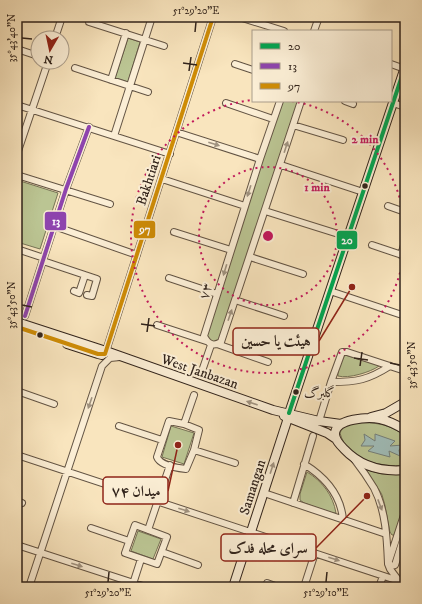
<svg xmlns="http://www.w3.org/2000/svg" width="422" height="604" font-family="'IM FELL DW Pica',Amiri,serif">
<style>
.green{fill:#bbc593;stroke:#767457}
.water{fill:#a0bdb9;stroke:#747f7a}
.lines{fill:none;stroke-linecap:round;stroke-linejoin:round}
.street-casing{stroke:#635444;stroke-width:8}
.secondary-casing{stroke:#31231b;stroke-width:10}
.street{stroke:#fbeed5;stroke-width:6}
.secondary{stroke:#fbeed5;stroke-width:8}
.bus-1-casing{stroke:#fbeed5;stroke-width:7}
.bus-2-casing{stroke:#fbeed5;stroke-width:7}
.bus-3-casing{stroke:#fbeed5;stroke-width:7}
.bus-1{stroke:#00a651;stroke-width:4}
.bus-2{stroke:#8e44ad;stroke-width:4}
.bus-3{stroke:#cf8c05;stroke-width:4}
.oneway{fill:#a09381}
.ticks{fill:none;stroke:#31231b;stroke-width:1.5}
.ring{fill:none;stroke:#c2185b;stroke-width:2;stroke-dasharray:2 4}
.bus-dot{fill:#31231b;stroke:#fbeed5;stroke-width:1.5}
.labels{text-anchor:middle;stroke-width:4;stroke-linejoin:round;paint-order:stroke}
.bus-label{font-size:13px;fill:#31231b;stroke:#fbeed5;text-anchor:start}
.street-label{font-size:14px;fill:#31231b;stroke:#fbeed5}
.centre{fill:#c2185b;stroke:#fbeed5;stroke-width:2}
.ring-label{font-size:12px;text-anchor:middle;font-weight:bold;fill:#c2185b;stroke:#fbeed5;stroke-width:4;stroke-linejoin:round;paint-order:stroke}
.leader{fill:none;stroke:#8f2418;stroke-width:1.5}
.callout-dot{fill:#8f2418;stroke:#fbeed5;stroke-width:1.5}
.callout{fill:#fbeed5;stroke:#8f2418;stroke-width:1.5}
.callout-label{font-size:15px;text-anchor:middle;font-weight:bold;fill:#31231b}
.line-badge{stroke:#fbeed5;stroke-width:1.5}
.badge-label{font-size:11px;text-anchor:middle;font-weight:bold;fill:#fff}
.neatline{fill:none;stroke:#31231b;stroke-width:1.5}
.ticks-label{font-size:10px;text-anchor:middle;fill:#31231b}
</style>
<rect width="100%" height="100%" fill="#f9e5be"/>
<filter id="stains"><feTurbulence type="fractalNoise" baseFrequency=".005" numOctaves="4"/><feColorMatrix values="0 0 0 0 .2 0 0 0 0 .09 0 0 0 0 .02 0 0 0 .5 -.17"/></filter>
<radialGradient id="worn" r=".72"><stop offset=".6" stop-color="#630" stop-opacity="0"/><stop offset="1" stop-color="#630" stop-opacity=".3"/></radialGradient>
<path class="green" d="M128 38 140 42 128 82 115 78Z
M280 101H301L250 257 217 344 204 336Z
M17 180 58 193 40 249 17 242Z
M345 355 376 364 379 366C371 372 348 379 338 376 337 370 341 359 345 355Z
M356 423C375 422 390 424 405 436V465C381 468 347 460 340 433 343 425 349 424 356 423Z
M171 426 194 433 184 464 162 457Z
M367 470 382 474 405 475V500L395 535H392L390 532C387 520 386 506 382 495 378 486 369 479 367 470Z
M307 472C322 481 333 495 336 513H332L304 503 300 500V494Z
M138 531 161 539 153 559 131 551Z"/>
<path class="water" d="M364 434 375 441V434L395 441 390 446 403 445 399 450 400 456 389 451 390 457 368 451 374 446H361L365 440Z"/>
<g class="lines">
<defs>
<path id="street" d="M239 17 284 31
M383 17 386 18
M89 22 164 46
M314 31 319 17
M55 38 62 17
M17 49 38 56
M235 64 253 70
M391 64 405 69
M75 68 148 92
M111 80 126 33
M280 101 260 159 204 336C208 344 213 347 221 342L301 101
M345 101 353 104
M226 103 273 119
M393 103 405 107
M17 105 170 154
M293 125 343 140
M176 132 260 159
M114 136 152 17
M17 154 48 62
M281 165 363 192
M17 175 110 204
M162 179 245 206
M388 206 405 212
M265 211 348 237
M54 226 137 255
M174 232 231 250
M372 245 405 256
M17 249 44 258
M401 255 405 242
M250 257 303 274
M43 261 97 279 92 296 87 295
M169 278 217 294
M74 291 79 293 85 275
M330 291 405 316
M235 300 284 316
M25 316 66 189 89 127
M157 325 206 341
M17 341 18 338
M217 344 268 362
M106 351 213 17
M202 371 211 345
M331 382C357 382 368 380 390 366
M17 391 54 404
M169 421 184 424 199 430 194 450 186 469C177 468 160 465 157 457Z
M319 421 331 382 342 352H347L405 371
M184 424 194 395
M119 426 162 440
M194 450 235 463
M17 455 405 583
M354 459C361 468 368 478 374 488 386 511 387 539 388 564L391 566 395 565 405 533
M304 464C325 477 341 495 343 520
M264 493 386 534
M17 501 22 503
M293 503 313 436
M135 525 167 537 157 564 125 553Z
M91 528 129 541
M148 530 170 465
M17 545 146 587
M162 552 198 565
M399 581 390 569 388 564 405 512
M267 583 278 587
M29 587 102 366 110 358 120 357
M132 587 141 559
M304 587 315 553
M379 587 383 576"/>
<path id="secondary" d="M17 322 106 351 273 410 319 421 341 424
M67 344 98 354 102 355 106 351
M289 413 405 67
M284 416 327 433 336 439
M371 417 386 413 405 402
M405 430C397 425 389 421 380 419 369 417 335 418 335 434 335 440 340 445 344 449 360 466 382 472 405 470
M233 587 288 418"/>
</defs>
<use href="#street" class="street-casing"/>
<use href="#secondary" class="secondary-casing"/>
<use href="#street" class="street"/>
<use href="#secondary" class="secondary"/>
<defs>
<path id="bus-1" d="M289 413 405 67"/>
<path id="bus-2" d="M25 316 66 189 89 127"/>
<path id="bus-3" d="M17 327 98 354H105L213 17"/>
</defs>
<use href="#bus-1" class="bus-1-casing"/>
<use href="#bus-2" class="bus-2-casing"/>
<use href="#bus-3" class="bus-3-casing"/>
<use href="#bus-1" class="bus-1"/>
<use href="#bus-2" class="bus-2"/>
<use href="#bus-3" class="bus-3"/>
</g>
<defs><path id="oneway-solid" d="M-6-.8H1V-3.2L6.5 0L1 3.2V.8H-6Z"/></defs>
<g class="oneway">
<use href="#oneway-solid" transform="translate(214 144) rotate(18)"/>
<use href="#oneway-solid" transform="translate(286 147) rotate(-72)"/>
<use href="#oneway-solid" transform="translate(249 191) rotate(108)"/>
<use href="#oneway-solid" transform="translate(225 270) rotate(107)"/>
<use href="#oneway-solid" transform="translate(230 315) rotate(-71)"/>
<use href="#oneway-solid" transform="translate(90 403) rotate(109)"/>
<use href="#oneway-solid" transform="translate(252 403) rotate(-161)"/>
<use href="#oneway-solid" transform="translate(272 468) rotate(-72)"/>
<use href="#oneway-solid" transform="translate(380 505) rotate(69)"/>
<use href="#oneway-solid" transform="translate(184 510) rotate(18)"/>
<use href="#oneway-solid" transform="translate(334 559) rotate(18)"/>
<use href="#oneway-solid" transform="translate(77 565) rotate(18)"/>
</g>
<path class="ticks" d="M195 32 196 22M22 38 32 39M183 63 197 65M189 71 191 57M22 305 32 307M141 324 155 326M147 332 149 318M354 358 368 360M390 363 400 365M360 366 362 352M108 582 109 572M326 582 327 572"/>
<g class="ring">
<circle cx="268" cy="236" r="69"/>
<path d="M405 237A137 137 0 1 1 252 100M292 101A137 137 0 0 1 405 235"/>
</g>
<g class="bus-dot">
<circle cx="365" cy="186" r="3.5"/>
<circle cx="40" cy="335" r="3.5"/>
<circle cx="296" cy="392" r="3.5"/>
</g>
<g class="labels">
<g class="bus-label">
<text x="304" y="397">گلبرگ</text>
</g>
<g class="street-label">
<text transform="translate(148 180) rotate(-72)" y="5">Bakhtiari</text>
<text transform="translate(205 291) rotate(-73)" y="5">۷۳</text>
<text transform="translate(200 371) rotate(19)" y="5">West Janbazan</text>
<text transform="translate(252 487) rotate(-72)" y="5">Samangan</text>
</g>
</g>
<circle cx="268" cy="236" r="6" class="centre"/>
<g class="ring-label">
<text x="365" y="143">2 min</text>
<text x="317" y="191">1 min</text>
</g>
<path class="leader" d="M352 287L319 341M178 445L168 491M367 496L316 548"/>
<g class="callout-dot">
<circle cx="352" cy="287" r="4"/>
<circle cx="178" cy="445" r="4"/>
<circle cx="367" cy="496" r="4"/>
</g>
<g class="callout">
<rect x="233" y="328" width="86" height="27" rx="4"/>
<rect x="103" y="477" width="65" height="27" rx="4"/>
<rect x="221" y="534" width="95" height="27" rx="4"/>
</g>
<g class="callout-label">
<text x="276" y="346">هیئت یا حسین</text>
<text x="136" y="496">میدان ۷۴</text>
<text x="268" y="553">سرای محله فدک</text>
</g>
<g class="line-badge">
<rect x="44" y="211" width="23" height="20" rx="4" fill="#8e44ad"/>
<rect x="133" y="220" width="23" height="19" rx="4" fill="#cf8c05"/>
<rect x="336" y="230" width="22" height="20" rx="4" fill="#00a651"/>
</g>
<g class="badge-label">
<text x="56" y="225">13</text>
<text x="145" y="233">97</text>
<text x="347" y="244">20</text>
</g>
<rect width="422" height="604" fill="none" stroke="#f9e5be" stroke-width="44"/>
<rect x="252" y="30" width="140" height="72" fill="#fbeed5" stroke="#aa9d8b"/>
<rect x="260" y="43" width="20" height="6" fill="#00a651" stroke="#aa9d8b"/>
<text x="288" y="50" font-size="12" fill="#31231b">20</text>
<rect x="260" y="63" width="20" height="6" fill="#8e44ad" stroke="#aa9d8b"/>
<text x="288" y="70" font-size="12" fill="#31231b">13</text>
<rect x="260" y="83" width="20" height="6" fill="#cf8c05" stroke="#aa9d8b"/>
<text x="288" y="90" font-size="12" fill="#31231b">97</text>
<g transform="translate(50 50) rotate(189)"><circle r="19" fill="#fbeed5" stroke="#aa9d8b"/>
<path d="M0-3L7 15L0 10L-7 15Z" fill="#8f2418"/>
<text y="-6" font-size="11" font-weight="bold" text-anchor="middle" fill="#31231b">N</text>
</g>
<rect x="22" y="22" width="378" height="560" class="neatline"/>
<g class="ticks-label">
<text x="196" y="14">51°29'20"E</text>
<text transform="translate(11 38) rotate(-90)" y="4">35°43'40"N</text>
<text transform="translate(11 305) rotate(-90)" y="4">35°43'50"N</text>
<text transform="translate(411 365) rotate(-90)" y="4">35°43'50"N</text>
<text x="108" y="596">51°29'20"E</text>
<text x="326" y="596">51°29'10"E</text>
</g>
<rect width="100%" height="100%" filter="url(#stains)"/>
<rect width="100%" height="100%" fill="url(#worn)"/>
</svg>
